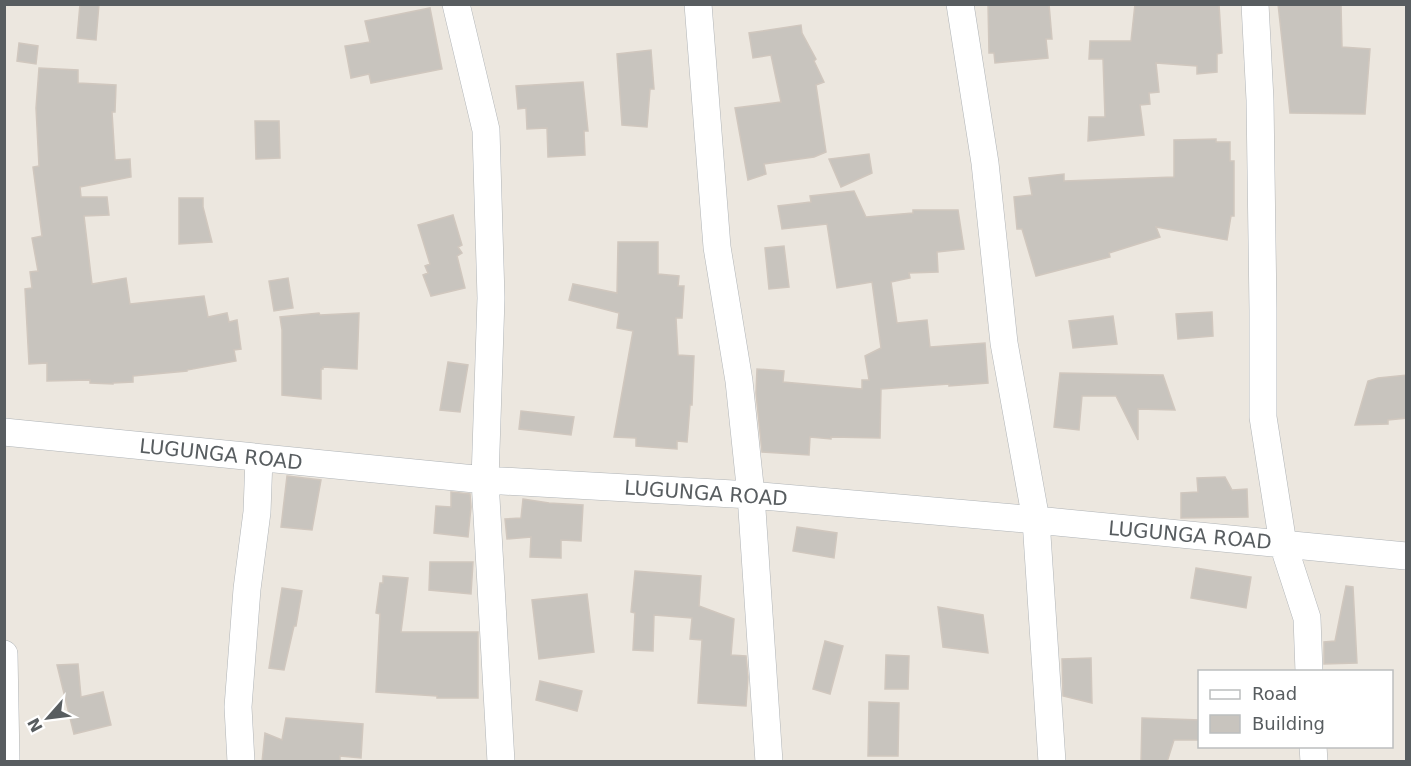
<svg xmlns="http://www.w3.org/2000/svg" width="1411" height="766" font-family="'DejaVu Sans',sans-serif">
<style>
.building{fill:#c8c4be;stroke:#d0c7be;stroke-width:1.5}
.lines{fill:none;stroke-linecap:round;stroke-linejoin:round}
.minor-casing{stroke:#b0b4b7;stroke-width:28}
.minor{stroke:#fff;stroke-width:27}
.labels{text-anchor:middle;stroke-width:4.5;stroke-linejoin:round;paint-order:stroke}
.street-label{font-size:20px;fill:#585d60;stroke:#fff}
</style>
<rect width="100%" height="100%" fill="#ece7df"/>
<path class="building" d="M80 4H99L96 40 77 38Z
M988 4H1049L1052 39H1046L1048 58 995 63 994 53H989Z
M1135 4H1219L1222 53 1217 54V72L1197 74V66L1156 63 1159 92 1149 93 1150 104 1140 105 1144 135 1088 141 1089 117H1105L1103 59H1089L1090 41H1131Z
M1278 4H1341L1342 47 1370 49 1365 114 1290 113Z
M430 8 442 69 371 83 369 74 351 78 345 46 370 42 365 21Z
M801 25 802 33 816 59 814 61 824 82 816 85 826 152 814 157 764 164 766 174 748 180 735 108 781 102 771 55 753 58 749 33Z
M19 43 38 46 36 64 17 61Z
M651 50 654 89H650L647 127 622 125 617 54Z
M39 68 78 70V83L116 85 115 112H112L115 160 130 159 131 177 80 187 81 197H107L109 215 84 216 92 284 126 278 130 304 204 296 208 317 227 313 229 322 237 320 241 349 234 350 236 361 187 370V371L133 376V382L113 383V384L90 383V380L47 381V363L29 364 25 289 32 288 30 272 38 271 32 238 42 236 33 167 39 166 36 108Z
M583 82 588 131H584L585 155 548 157 547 128 527 129 526 108 518 109 516 86Z
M255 121H279L280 158 256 159Z
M1216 139V142H1230V161H1234V216H1231L1227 240 1156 227 1160 237 1109 253 1110 257 1036 276 1022 229H1017L1014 197 1032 195 1029 178 1064 174V181L1174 177V140Z
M869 154 872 173 841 187 829 159Z
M854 191 866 217 913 213V210H958L964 249 937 252 938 272 909 273 910 278 891 282 897 323 927 320 930 347 985 343 988 383 949 386V384L881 389 880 438 831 437V439L810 437 809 455 762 452 756 393 757 369 784 371 783 382 862 389V380H869L865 356 881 348 872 282 837 288 827 224 782 229 778 206 811 202 810 196Z
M179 198H203V207L212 242 179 244Z
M453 215 462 245 458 247 462 253 457 256 465 288 431 296 423 275 428 273 425 266 430 264 418 225Z
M618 242H658V274L679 276 678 286H684L682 318H676L678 355 694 356 692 405H690L687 442 677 441V449L636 446V438L614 437 633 331 617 328 619 313 569 300 573 284 617 293Z
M784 246 789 287 769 289 765 248Z
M288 278 293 308 274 311 269 281Z
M1212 312 1213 336 1178 339 1176 314Z
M319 313 320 315 359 313 357 369 323 367V369H321V399L282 395V330L280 317Z
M1113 316 1117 344 1073 348 1069 321Z
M448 362 468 365 460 412 440 410Z
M1060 373 1163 375 1175 410 1138 409V440L1116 396H1082L1079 430 1054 427Z
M1407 375V418L1388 420V424L1355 425 1368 381 1378 378Z
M521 411 574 417 571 435 519 429Z
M287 476 321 480 312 530 281 527Z
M1225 477 1232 490 1247 489 1248 517 1181 518V493L1198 492 1197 478Z
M451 492 470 494 471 507 468 537 434 533 436 506 451 507Z
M523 499 549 503 583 505 581 541 561 540V558L530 557 531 537 507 539 505 519 521 518Z
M797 527 837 533 834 558 793 551Z
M430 562H473L471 594 429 590Z
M1196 568 1251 577 1246 608 1191 598Z
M635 571 701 576 699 606 734 619 731 655 746 656 748 677 746 706 698 703 702 640 690 639 692 618 654 615 653 651 633 650 635 613 631 612Z
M383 576 408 578 401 632H478V698H437V696L376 692 380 614 376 613 380 583H383Z
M1346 586 1353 587 1357 663 1324 664V642L1335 641Z
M282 588 302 591 296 626H294L284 670 269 668Z
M587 594 594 652 539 659 532 600Z
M938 607 983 615 988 653 943 647Z
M825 641 843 646 830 694 813 689Z
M886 655 909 656 908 689H885Z
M1091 658 1092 703 1063 696 1062 659Z
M78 664 81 697 103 692 111 725 74 734 57 665Z
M540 681 582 691 577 711 536 700Z
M869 702 899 703 898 756H868Z
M286 718 363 724 361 758 340 756V762H262L265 733 282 740Z
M1142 718 1200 720V740H1174L1167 762H1141Z"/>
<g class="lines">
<defs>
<path id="minor" d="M456 4 486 130 491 298 485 480 501 762
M698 4 717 247 739 381 751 495 769 762
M960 4 985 163 1004 343 1036 520 1052 762
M1255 4 1260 100 1263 310V417L1283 544 1307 618 1309 672
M4 432 485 480 751 495 1036 520 1406 556
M4 654 6 762
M1313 746 1314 762
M241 762 238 707 247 589 257 512 259 458"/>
</defs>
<use href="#minor" class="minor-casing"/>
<use href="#minor" class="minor"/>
</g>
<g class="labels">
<g class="street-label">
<text transform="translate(221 454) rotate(6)" y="7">LUGUNGA ROAD</text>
<text transform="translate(706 493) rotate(4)" y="7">LUGUNGA ROAD</text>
<text transform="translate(1190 535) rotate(5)" y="7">LUGUNGA ROAD</text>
</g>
</g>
<rect width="1411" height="766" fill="none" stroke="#585d60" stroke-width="12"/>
<rect x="1198" y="670" width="195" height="78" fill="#ffffff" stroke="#bcbebf" stroke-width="1.5"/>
<rect x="1210" y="690" width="30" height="9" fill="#ffffff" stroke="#bcbebf" stroke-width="1.5"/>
<text x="1252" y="700" font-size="18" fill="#585d60">Road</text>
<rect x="1210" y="715" width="30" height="18" fill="#c8c4be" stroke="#bcbebf" stroke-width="1.5"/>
<text x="1252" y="730" font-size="18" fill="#585d60">Building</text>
<g transform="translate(48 718) rotate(242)" stroke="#ffffff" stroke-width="4.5" paint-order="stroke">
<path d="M0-4.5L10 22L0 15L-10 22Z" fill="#585d60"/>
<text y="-9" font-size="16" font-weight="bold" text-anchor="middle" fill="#585d60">N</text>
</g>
</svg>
